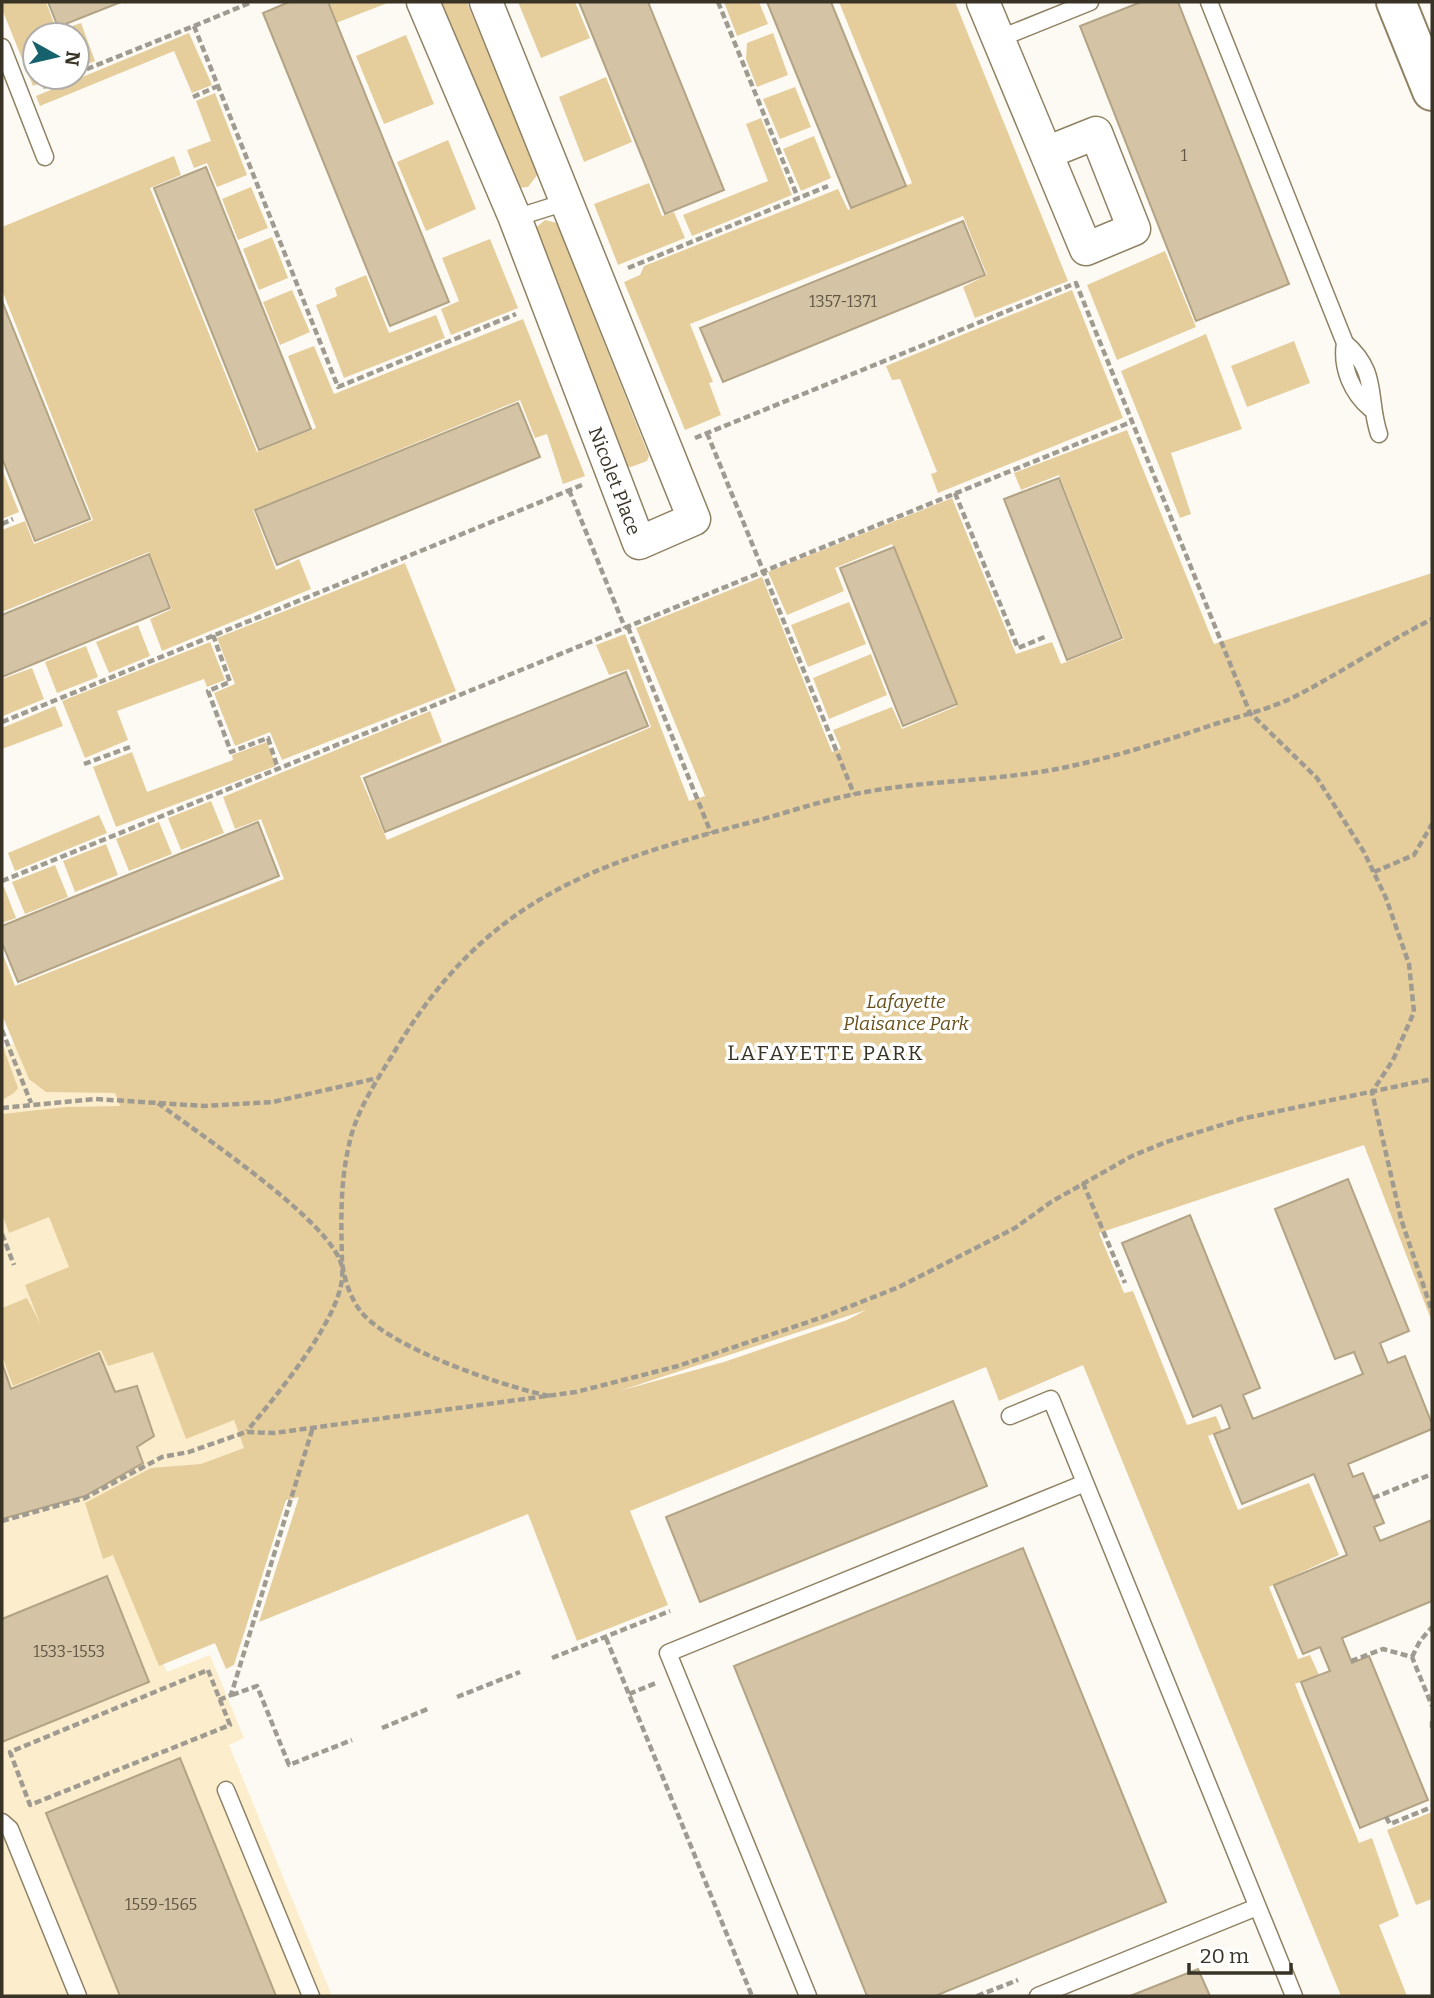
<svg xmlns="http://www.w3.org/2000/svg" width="1434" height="1998" font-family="Bitter,serif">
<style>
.built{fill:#fcedcd}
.green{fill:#e6ce9c;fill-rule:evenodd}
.building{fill:#d4c4a5;stroke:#b2a384;stroke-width:2}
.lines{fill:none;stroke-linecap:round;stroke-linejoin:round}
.lane-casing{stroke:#8f8163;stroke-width:19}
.street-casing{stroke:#8f8163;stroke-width:35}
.secondary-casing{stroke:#8f8163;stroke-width:42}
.path{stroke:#9f9b91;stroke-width:4.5;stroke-dasharray:7 3.5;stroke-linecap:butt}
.lane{stroke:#fff;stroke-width:16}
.street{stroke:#fff;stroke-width:32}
.secondary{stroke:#fff;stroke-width:38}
.labels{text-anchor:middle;stroke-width:7;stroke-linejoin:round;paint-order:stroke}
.number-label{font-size:16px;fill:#605746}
.street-label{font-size:19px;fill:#393326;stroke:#fff}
.park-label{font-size:19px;font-style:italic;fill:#69511b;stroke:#fff}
.neighbourhood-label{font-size:21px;letter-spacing:2px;fill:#393326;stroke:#fff}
</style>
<rect width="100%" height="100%" fill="#fdfaf4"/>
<path class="built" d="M87 1016 266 1507 121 1555 167 1672 210 1655 244 1738 229 1745 332 1996H2V1048Z"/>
<path class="green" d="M2 2H46L57 31 81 23 95 61 77 69V35H35V77H56L33 86 2 9Z
M329 2H390L336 23Z
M438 2H467L538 174 528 187 518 188Z
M518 2H575L590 38 541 58Z
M724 2H759L768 24 737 36Z
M839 2H955L1068 281 975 318 963 287 987 275 963 216 690 324 713 382 709 383 721 415 685 430 624 282 640 275 644 266 838 189 848 210 912 183Z
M189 33 212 85 192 93 174 51 40 106 36 96Z
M773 33 788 75 757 87 746 59 747 43Z
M406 35 434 104 384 124 356 56Z
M606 77 632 142 584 162 559 97Z
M795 87 811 127 780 139 763 99Z
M215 93 247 175 217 187 207 163 194 168 187 150 211 141 196 101Z
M761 118 792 195 692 236 683 215 768 181 746 124Z
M814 136 831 178 801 191 783 149Z
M448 140 476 209 426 231 397 162Z
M174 156 181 175 150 188 257 452 316 428 288 356 314 346 334 394 523 319 585 476 563 484 547 434 535 438 520 400 253 510 276 570 299 559 311 589 162 651 150 619 172 609 149 552 2 612V530L25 521 34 544 93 520 2 290V227Z
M649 183 662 216 674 212 685 238 618 265 594 204Z
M251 187 268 228 238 240 222 199Z
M545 220 557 223 649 456 647 461 631 467 626 466 532 231Z
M272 237 288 278 259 290 243 249Z
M490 239 518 308 451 335 441 309 459 301 442 258Z
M1165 251 1196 327 1117 360 1087 285Z
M366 275 389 333 436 315 445 338 344 378 316 305 337 296 335 288Z
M292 290 310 332 280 345 263 302Z
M1072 290 1123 418 938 493 931 474 937 472 900 379 892 380 886 366Z
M1206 334 1242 429 1171 453 1191 514 1180 518 1121 371Z
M1294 341 1310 383 1247 407 1231 366Z
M1127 430 1214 644 1432 573V1322L1364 1145 1099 1233 1124 1293 1133 1291 1187 1425 1216 1416 1222 1431 1208 1436 1238 1510 1309 1483 1339 1555 1269 1587 1298 1659 1310 1655 1319 1675 1295 1684 1359 1843 1372 1838 1399 1916 1379 1925 1407 1996H1341L1083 1365 999 1401 986 1367 630 1511 668 1605 577 1641 528 1514 259 1622 299 1497 286 1500 234 1665 226 1669 215 1643 159 1666 113 1555 103 1559 85 1503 151 1468 201 1464 244 1448 234 1420 186 1439 153 1352 108 1366 101 1350 13 1386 2 1356V1308L27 1298 40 1323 25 1285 69 1267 49 1217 9 1233 2 1214V1114L66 1107 120 1106 115 1093 46 1092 29 1079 2 1015V952L15 986 284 879 261 819 235 829 223 797 430 711 442 742 360 776 387 840 651 727 629 669 609 675 596 645 625 634 689 801 705 796 636 628 762 577 832 752 841 749 833 730 892 707 902 729 957 706 892 544 835 568 844 591 787 615 768 572 952 498 1016 654 1052 642 1061 664 1124 639 1059 475 1021 490 1014 473ZM866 1310 847 1320 724 1362 619 1391Z
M2 469 19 512 2 519Z
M405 563 456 691 282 760 270 732 235 746 214 693 235 684 217 638Z
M849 602 866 644 808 667 791 625Z
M138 625 150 656 109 673 96 642Z
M210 642 225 680 207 687 204 679 117 711 128 740 85 758 62 701Z
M86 646 98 677 57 693 45 662Z
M871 654 887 695 829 719 813 678Z
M32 668 44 699 3 716 2 679Z
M55 706 63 726 2 749V728Z
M267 742 276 766 116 827 93 767 132 752 147 792 233 760 232 755Z
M211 801 224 833 181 850 168 818Z
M99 815 107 833 15 871 8 853Z
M159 822 172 854 129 871 116 839Z
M106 844 118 875 75 892 63 861Z
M55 865 68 897 25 914 12 882Z
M4 887 16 918 2 923V888Z
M2 1044 18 1088 14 1093 2 1100Z
M1432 1812V1899L1416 1905 1387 1830Z"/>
<path class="building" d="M48 2H121L58 27Z
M289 2H328L449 302 390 326 263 13Z
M579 2H648L724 190 665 214Z
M767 2H831L906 186 851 208Z
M1141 2H1178L1289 284 1196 321 1080 26Z
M206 167 311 429 259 450 154 188Z
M963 221 985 275 723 382 700 328Z
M2 301 90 519 35 541 2 458Z
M518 403 540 457 277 565 255 510Z
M1059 478 1122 638 1067 660 1004 499Z
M894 547 957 704 903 726 840 568Z
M149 554 170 608 2 677V615Z
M626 672 648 726 385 832 364 778Z
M258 822 279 876 18 982 2 943V926Z
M1348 1179 1409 1331 1380 1343 1388 1363 1405 1356 1432 1424V1429L1348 1464 1353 1477 1363 1473 1384 1523 1374 1527 1380 1541 1432 1520V1601L1342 1638 1352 1663 1369 1656 1428 1800 1360 1828 1301 1682 1330 1671 1320 1647 1303 1654 1274 1585 1347 1555 1314 1474 1242 1504 1214 1434 1230 1428 1221 1405 1193 1417 1122 1243 1190 1215 1260 1388 1243 1395 1253 1419 1363 1374 1354 1352 1335 1359 1275 1209Z
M99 1353 115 1392 137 1386 154 1436 137 1447 143 1463 85 1496 2 1519V1363L11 1389Z
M953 1401 987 1486 700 1602 666 1517Z
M1023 1548 1166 1902 935 1996H867L734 1666Z
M107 1576 149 1682 2 1742V1619Z
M180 1758 276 1996H120L46 1813Z
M1198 1969 1210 1996H1130Z"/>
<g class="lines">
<defs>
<path id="lane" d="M1209 2 1345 343C1379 372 1367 398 1379 434
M998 39 1090 2
M2 47 45 157
M515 218 566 202
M1345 343C1341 368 1352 393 1371 409
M1010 1416 1051 1399 1294 1996
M226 1790 311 1996
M2 1822 10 1829 78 1996
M808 1996 668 1653 1085 1483
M1038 1996 1257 1907"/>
<g id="street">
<path id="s1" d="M423 2 515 218 639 543 694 519 486 2"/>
<path d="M983 2 1086 249 1134 229 1096 133 1046 153"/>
</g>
<path id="secondary" d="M1396 2 1432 91"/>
</defs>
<use href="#lane" class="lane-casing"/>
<use href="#street" class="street-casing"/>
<use href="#secondary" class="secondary-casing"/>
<path class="path" d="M718 2 798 198
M194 26 252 2
M77 73 194 26 338 387 516 314
M43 87 68 77
M193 97 218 86
M628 268 828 186
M707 433 854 794
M695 438 1076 283 1250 713 1317 778 1364 852 1386 898 1409 964 1414 1012 1393 1060 1372 1092 1401 1219 1432 1311
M569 490 625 628
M955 493 1018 648 1047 636
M2 524 13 519
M628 627 711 833
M213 635 230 682 208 691 231 752 268 738 278 769
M2 722 582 485
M84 764 130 747
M1374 872 1414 855 1432 824
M2 881 1131 422
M2 1030 31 1103
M158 1103C196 1132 337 1225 342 1268 348 1312 274 1398 247 1431
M2 1108 96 1099 204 1106 273 1102 378 1078
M1083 1183 1125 1283
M2 1234 14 1265
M549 1396C502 1386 393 1349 362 1313 351 1300 343 1277 342 1260 341 1221 340 1183 349 1145 356 1110 378 1079 396 1049 486 900 590 864 752 822 786 813 820 801 855 794 928 779 1003 782 1076 765 1124 754 1171 739 1218 723 1244 715 1272 708 1296 696 1342 672 1385 643 1432 619
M1373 1498 1432 1474
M2 1521 85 1498 162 1457 189 1452 246 1432 274 1433 576 1392 678 1366 823 1317 899 1287 1015 1228 1051 1202 1132 1156 1166 1142 1241 1119 1432 1079
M606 1638 752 1996
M1412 1657 1420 1641 1432 1627
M552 1658 670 1611
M1351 1661 1383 1649 1412 1657 1432 1706
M208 1670 230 1725 30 1805 10 1752Z
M629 1694 656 1683
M232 1695 257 1686 289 1765 352 1740
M457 1697 520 1672
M219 1700 231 1695 313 1427
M1432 1721V1731
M382 1728 430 1708
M1386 1817 1390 1824 1432 1807
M977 1996 1018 1980"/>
<use href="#lane" class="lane"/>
<use href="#street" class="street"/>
<use href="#secondary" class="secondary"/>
</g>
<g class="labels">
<g class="number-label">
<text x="1184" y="161">1</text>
<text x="843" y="307">1357-1371</text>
<text x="69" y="1657">1533-1553</text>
<text x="161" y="1910">1559-1565</text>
</g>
<g class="street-label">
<text dy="7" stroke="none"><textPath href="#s1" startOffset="516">Nicolet Place</textPath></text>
</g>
<g class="park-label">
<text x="906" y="1008">Lafayette<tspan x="906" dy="22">Plaisance Park</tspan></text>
</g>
<g class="neighbourhood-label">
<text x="826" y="1060">LAFAYETTE PARK</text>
</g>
</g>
<rect width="1434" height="1998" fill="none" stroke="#393326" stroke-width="7"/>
<g transform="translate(56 56) rotate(98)"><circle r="33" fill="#ffffff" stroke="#b0ada8" stroke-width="2"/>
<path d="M0-5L12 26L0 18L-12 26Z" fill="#15626d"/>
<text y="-10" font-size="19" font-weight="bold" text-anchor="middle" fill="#393326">N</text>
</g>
<path d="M1189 1963v10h102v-10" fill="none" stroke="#393326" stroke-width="3.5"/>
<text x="1200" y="1963" font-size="21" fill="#393326" stroke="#ffffff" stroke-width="5" paint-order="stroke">20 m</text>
</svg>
